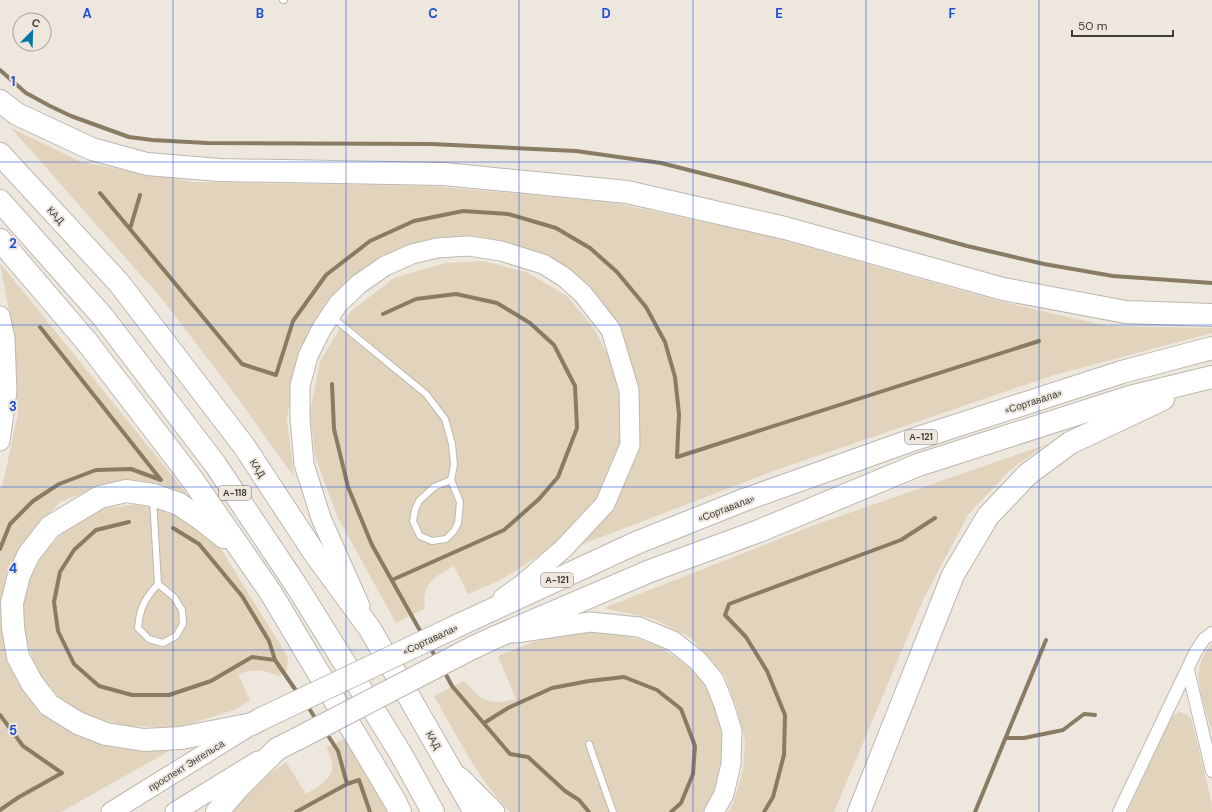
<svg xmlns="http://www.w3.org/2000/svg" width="1212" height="812" font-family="'DM Sans',sans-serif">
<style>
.green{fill:#e2d4bc}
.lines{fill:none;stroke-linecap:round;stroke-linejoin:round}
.stream{stroke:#8a7b63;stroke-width:4}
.lane-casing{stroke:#bdb8af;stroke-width:8}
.street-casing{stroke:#bdb8af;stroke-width:14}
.primary-casing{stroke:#bdb8af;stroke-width:21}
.highway-casing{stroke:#bdb8af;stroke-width:24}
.lane{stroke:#fff;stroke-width:6}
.street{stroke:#fff;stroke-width:12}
.primary{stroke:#fff;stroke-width:19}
.highway{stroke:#fff;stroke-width:22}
.highway-bridge-casing{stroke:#bdb8af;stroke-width:24;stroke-linecap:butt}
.highway-bridge{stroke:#fff;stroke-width:22}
.grid{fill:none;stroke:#1d4ed8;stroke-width:1;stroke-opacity:0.55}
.labels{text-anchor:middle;stroke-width:4;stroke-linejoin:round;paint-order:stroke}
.shield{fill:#ede7de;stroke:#726f6a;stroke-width:1}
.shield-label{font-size:9px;font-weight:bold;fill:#3e3b38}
.street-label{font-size:10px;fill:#3e3b38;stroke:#ede7de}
.grid-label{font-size:13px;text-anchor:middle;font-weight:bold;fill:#1d4ed8;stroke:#ede7de;stroke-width:4;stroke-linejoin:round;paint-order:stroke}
</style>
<rect width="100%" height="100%" fill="#ede7de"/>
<path class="green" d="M11 128 81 162 195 182 432 186 610 202 761 234 995 300 1107 326 1212 328V333L1054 375 779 469 578 546 613 509 638 446 634 371 617 326 589 289 543 254 470 237 411 246 368 265 325 306 295 363 287 420 294 477 240 401 162 299Z
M483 261 526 272 567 296 594 328 612 363 620 401 621 439 608 481 588 512 550 548 501 580 468 594 454 566C434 577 421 584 425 609L396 623 337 516 315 456 310 412 320 361 351 311 394 278 446 263Z
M0 263 187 494 134 482 93 489 60 502 22 545 6 574 1 614 7 662 32 701 65 729 114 748 169 751 61 812H0V491L4 479 18 413 14 336Z
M1045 445 1010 470 968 515 923 600 834 812H728L733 804 743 770 745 741 737 709 725 676 691 638 654 619 604 608 820 523Z
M136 504 165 510 193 525 216 541 288 657 287 671 278 676C261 669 256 669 238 674L250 700 234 710 177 728 127 726 92 717 63 702 37 671 26 638 23 601 33 563 70 526 102 509Z
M591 630 625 635 657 645 696 671 719 709 725 745 718 789 703 812H510C479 781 456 734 434 696L464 681C481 701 491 706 516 699L498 656 543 638Z
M1212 644V733C1208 716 1196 685 1199 669 1200 660 1206 651 1212 644Z
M1180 712 1186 714 1191 718 1212 804V812H1127L1172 717 1176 714Z
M346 738 387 812H226L241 795 286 762 306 794C327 781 341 774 326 748Z"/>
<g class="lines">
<path class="stream" d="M0 70 26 93 50 106 71 116 129 137 152 140 207 143 431 144 576 151 661 163 740 183 967 246 1044 264 1113 276 1212 283
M100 193 242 364 276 375 293 321 326 275 370 241 414 221 463 211 508 214 556 228 590 248 617 272 646 307 665 342 675 377 679 414 677 457 1039 341
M130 229 140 195
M383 314 416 299 456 294 497 303 530 323 554 345 575 386 577 428 558 477 539 499 504 530 392 580
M332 384 334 429 348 487 372 545 423 636
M129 522 96 530 74 550 60 572 54 602 58 631 74 664 99 686 132 695H169L211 681 252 657 275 660
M173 528 199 544 242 596 269 641 275 660 299 695
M0 549 10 524 33 501 59 484 96 470 131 469 161 480 40 327
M430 647 437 660
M444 671 452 686 510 754 528 757 565 791 579 800 589 812
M307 705 317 721
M0 715 23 746 62 773 19 797 0 810
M484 723 508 708 552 688 589 681 624 677 657 690 681 709 695 746 693 774 681 803 671 812
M325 731 338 751 347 784
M1006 738H1024L1063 730 1084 714 1095 715
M296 812 347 784 359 780 370 812
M764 812 773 797 784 755 785 715 767 671 746 637 725 615 729 604 901 540 935 518
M975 812 1046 640"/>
<defs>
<path id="lane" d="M283 0H284
M332 317 426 394 445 419 452 444 454 465 451 480 460 502 458 523 454 531 446 539 432 541 420 536 413 521 415 510 419 501 434 487 451 480
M153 499 158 584C144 600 140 607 138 628L149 639 163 643 176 636 183 624 182 610 174 597 158 584
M589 744 613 812"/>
<path id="street" d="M1188 670 1212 771
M1119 812 1195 653 1204 639 1212 633"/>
<path id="primary" d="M0 316 5 338 7 391 0 441
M360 606 321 518 304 464 300 419V386L308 356 322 328 338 304 359 284 385 266 412 254 437 248 469 246 501 251 543 264 564 277 583 294 611 330 629 390 630 445 605 504 564 548 524 583 503 598
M515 633 590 622 639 627 673 641 697 660 714 680 724 705 732 731 731 764 724 794 714 812
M460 777 495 812
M111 812 248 727
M175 812 258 761"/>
<path id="highway" d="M0 101 17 114 92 149 147 164 219 170 444 174 627 192 785 228 1003 289 1126 312 1212 315
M0 154 119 283 244 446 315 554 370 629 475 812
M0 201 103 317 215 464 298 588 401 754 433 812
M0 240 87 342 192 479 271 593 396 803 400 812
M224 537 201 519 179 504 153 495 126 491 100 497 50 527 29 554 19 575 12 603 13 628 18 657 32 683 49 705 78 723 106 734 144 740 181 738 252 724 261 719
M459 625 636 543 744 500 912 440 1122 372 1212 348
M472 648 498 636 650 571 759 531 918 465 1130 397 1212 377
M217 812 238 788 277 749 297 739
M859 812 953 575 988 516 1028 474 1070 443 1163 399"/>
</defs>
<use href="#lane" class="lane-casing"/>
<use href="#street" class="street-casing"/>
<use href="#primary" class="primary-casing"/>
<use href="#highway" class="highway-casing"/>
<use href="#lane" class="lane"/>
<use href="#street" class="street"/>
<use href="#primary" class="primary"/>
<use href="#highway" class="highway"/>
<defs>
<path id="highway-bridge" d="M261 719 459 625
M297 739 472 648"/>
</defs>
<use href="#highway-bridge" class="highway-bridge-casing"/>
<use href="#highway-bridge" class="highway-bridge"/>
</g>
<path class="grid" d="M173 0V812M346 0V812M519 0V812M693 0V812M866 0V812M1039 0V812M0 162H1212M0 325H1212M0 487H1212M0 650H1212"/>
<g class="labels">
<g class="shield">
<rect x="905" y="430" width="32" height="14" rx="3"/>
<rect x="219" y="486" width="32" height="14" rx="3"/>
<rect x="541" y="573" width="32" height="14" rx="3"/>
</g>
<g class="shield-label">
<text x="921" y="440">А-121</text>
<text x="235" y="496">А-118</text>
<text x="557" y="583">А-121</text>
</g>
<g class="street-label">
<text transform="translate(56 215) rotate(47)" y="4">КАД</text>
<text transform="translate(1033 401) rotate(-18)" y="4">«Сортавала»</text>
<text transform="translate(258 468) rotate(57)" y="4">КАД</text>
<text transform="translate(726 508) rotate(-21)" y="4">«Сортавала»</text>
<text transform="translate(430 639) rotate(-25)" y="4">«Сортавала»</text>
<text transform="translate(434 740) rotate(60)" y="4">КАД</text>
<text transform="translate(186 765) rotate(-32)" y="4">проспект Энгельса</text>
</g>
</g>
<g class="grid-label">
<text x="87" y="18">A</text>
<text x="260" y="18">B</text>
<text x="433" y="18">C</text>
<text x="606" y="18">D</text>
<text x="779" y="18">E</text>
<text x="952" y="18">F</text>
<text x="13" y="86">1</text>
<text x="13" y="248">2</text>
<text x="13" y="411">3</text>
<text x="13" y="573">4</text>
<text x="13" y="735">5</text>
</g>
<g transform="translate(32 32) rotate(23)"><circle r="19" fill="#ede7de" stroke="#a7a29c"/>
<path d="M0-3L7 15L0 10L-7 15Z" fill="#0077a0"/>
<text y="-6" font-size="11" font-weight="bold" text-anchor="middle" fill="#3e3b38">С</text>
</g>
<path d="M1072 30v6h101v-6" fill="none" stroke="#3e3b38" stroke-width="2"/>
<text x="1078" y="30" font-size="12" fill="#3e3b38" stroke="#ede7de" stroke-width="3" paint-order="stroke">50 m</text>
</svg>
